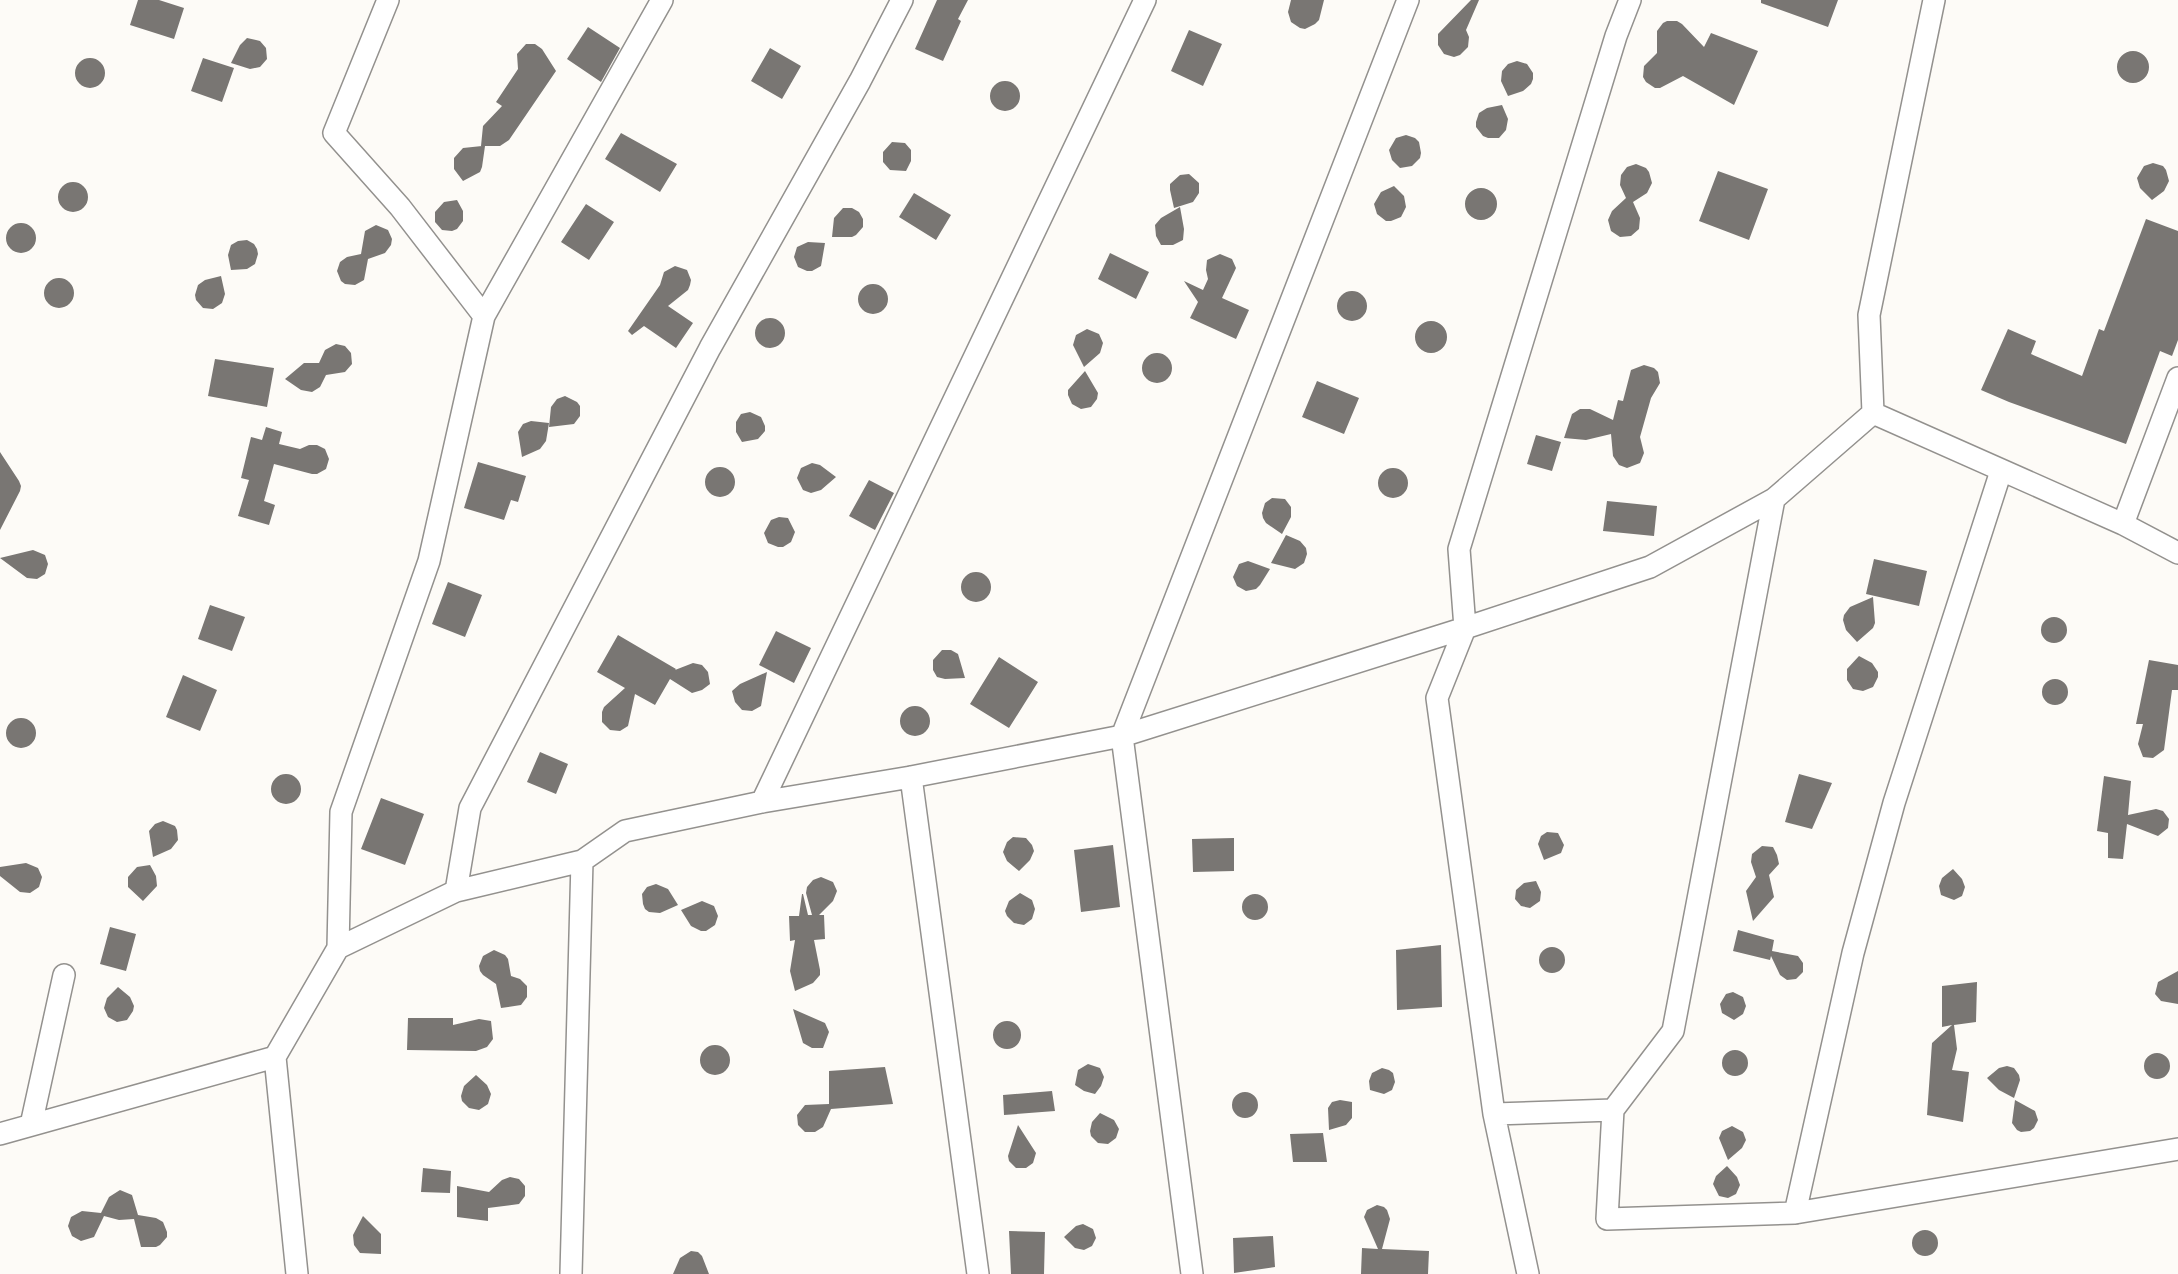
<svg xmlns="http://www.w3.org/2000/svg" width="2178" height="1274" font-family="'Fira Sans Condensed',sans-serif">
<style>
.building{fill:#797673}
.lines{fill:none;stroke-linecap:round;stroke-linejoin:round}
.minor-casing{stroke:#93918e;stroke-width:24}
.minor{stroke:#fff;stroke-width:21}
</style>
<rect width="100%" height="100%" fill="#fdfbf7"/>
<path class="building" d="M138 0H159L184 8 174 39 130 25Z
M937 0H968L958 19 961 21 943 61 915 49Z
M1291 0H1324L1319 20 1315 24 1305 29 1300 28 1291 22 1288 12Z
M1471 0H1479L1466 30 1469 37 1468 47 1460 55 1454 57 1444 54 1438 45V34Z
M1761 0H1838L1828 27 1761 3Z
M1667 21H1677L1682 24 1704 47 1711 33 1758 51 1734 105 1683 76 1660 88H1655L1646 82 1643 77 1644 66 1657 53V31L1663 23Z
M588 27 620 48 601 82 567 59Z
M1189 30 1222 44 1203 86 1171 71Z
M247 38 260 41 266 48 267 59 260 67 250 69 231 63 240 45Z
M526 44H535L542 49 556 71 509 140 500 146H485L482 167 480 172 463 181 454 169V158L463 148 482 146H481L483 126 502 106 496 102 518 69 517 54Z
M770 48 801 66 782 99 751 81Z
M2117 67a16 16 0 1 1 32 0a16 16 0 1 1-32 0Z
M203 58 234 68 222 102 191 91Z
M75 73a15 15 0 1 1 30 0a15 15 0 1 1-30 0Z
M1517 61 1527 64 1533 73V79L1531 84 1523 91 1508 96 1501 81 1502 71 1508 64Z
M990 96a15 15 0 1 1 30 0a15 15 0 1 1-30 0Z
M1502 105 1508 119 1506 130 1499 138H1488L1483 136 1476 127V122L1479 113 1487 108Z
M621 133 677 164 660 192 605 159Z
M1406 135 1415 138 1419 142 1421 153 1420 158 1412 166 1400 168 1392 160 1389 150 1396 138Z
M892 142 905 143 911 150V161L906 171 890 170 883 162V152Z
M2153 163 2163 166 2166 170 2169 181 2164 191 2152 200 2140 188 2137 178 2144 166Z
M1636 164 1646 168 1649 172 1652 183 1647 193 1633 202 1640 218 1639 229 1631 236 1620 237 1611 231 1608 220 1612 211 1626 198 1620 185 1621 175 1627 167Z
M1718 171 1768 189 1749 240 1699 221Z
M1189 174 1199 183V193L1193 202 1174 208 1170 190V184L1180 175Z
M58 197a15 15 0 1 1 30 0a15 15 0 1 1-30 0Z
M1394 186 1404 196 1406 207 1401 217 1391 221H1386L1377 214 1374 204 1381 192Z
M1465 204a16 16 0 1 1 32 0a16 16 0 1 1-32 0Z
M914 193 951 215 936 240 899 217Z
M457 200 463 211V221L457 229 452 231 442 230 435 222V212L444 202Z
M586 204 614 222 589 260 561 242Z
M1180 207 1184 229 1183 240 1173 245H1161L1156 236 1155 225 1161 218Z
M843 208H852L859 212 863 219V227L856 235 852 237H832L834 218Z
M2146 219 2178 231V340L2172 356 2160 351 2126 444 2009 402 1981 390 2008 329 2036 341 2031 354 2082 376 2099 329 2104 331Z
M6 238a15 15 0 1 1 30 0a15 15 0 1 1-30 0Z
M376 225 388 230 392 239 391 245 385 253 368 259 364 280 355 285 345 284 341 281 337 271 340 262 347 257 361 254 365 231Z
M247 240 254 244 257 249 258 254 255 264 247 269 231 270 228 255 231 245 238 241Z
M808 242 825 243 821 266 812 271H807L798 267 794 257 797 247Z
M1110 253 1149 272 1136 299 1098 279Z
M1220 254 1232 259 1236 268 1222 298 1249 310 1236 339 1190 318 1198 302 1184 281 1203 290 1208 279 1206 270 1207 260Z
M675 266 687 270 691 280 690 285 688 290 668 306 693 323 676 348 644 326 632 335 628 331 660 285 664 272Z
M221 276 225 294 222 303 213 309 203 308 196 300 195 295 198 285 205 280Z
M44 293a15 15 0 1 1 30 0a15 15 0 1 1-30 0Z
M858 299a15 15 0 1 1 30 0a15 15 0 1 1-30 0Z
M1337 306a15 15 0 1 1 30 0a15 15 0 1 1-30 0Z
M755 333a15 15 0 1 1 30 0a15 15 0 1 1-30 0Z
M1415 337a16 16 0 1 1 32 0a16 16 0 1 1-32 0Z
M1087 329 1099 334 1103 343 1100 353 1084 367 1073 345 1076 335Z
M336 344 345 346 351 353 352 364 345 372 326 375 320 387 312 392 301 390 285 379 304 363H319L325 350Z
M1142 368a15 15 0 1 1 30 0a15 15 0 1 1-30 0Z
M215 359 274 368 267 407 208 396Z
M1644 365 1654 368 1658 372 1660 383 1651 398 1640 437 1644 453 1640 463 1627 468 1619 465 1613 456 1611 434 1586 440 1564 438 1572 414 1580 409H1590L1613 420 1618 400 1623 401 1631 370Z
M1085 371 1098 393 1097 399 1091 407 1081 409 1072 404 1068 395V390Z
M1317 381 1359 398 1344 434 1302 417Z
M565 396 577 402 580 406V416L574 424 549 427 551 407 557 399Z
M750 412 761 417 765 426V431L758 439 742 442 736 432V422L741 414Z
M531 421 549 423 546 441 540 449 522 457 518 432 523 424Z
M266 427 282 432 279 444 300 449 309 445H317L325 449 329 459 326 469 317 474H312L274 464 264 501 275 505 269 525 238 516 249 480 241 478 251 437 262 440Z
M1536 435 1561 442 1552 471 1527 464Z
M0 452 19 481 21 486 20 491 0 530Z
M478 462 526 476 518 502 511 500 504 520 464 508Z
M812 463 820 465 836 477 821 490 811 493 803 490 797 478 801 468Z
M705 482a15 15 0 1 1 30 0a15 15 0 1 1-30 0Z
M1378 483a15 15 0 1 1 30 0a15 15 0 1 1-30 0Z
M869 480 894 493 875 530 849 516Z
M1272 498 1285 499 1291 507V517L1282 534 1266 523 1263 518 1262 513 1265 503Z
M1607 501 1657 506 1654 536 1603 531Z
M779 517 788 518 795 532 791 542 783 547H778L768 543 764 533 771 520Z
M1286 535 1300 541 1306 548 1307 554 1304 563 1295 569 1271 563Z
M33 550 45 555 48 564 45 574 37 579 27 578 0 558Z
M1874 559 1927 571 1919 606 1866 594Z
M1248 561 1270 569 1260 585 1256 589 1246 591 1237 586 1233 577 1239 564Z
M961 587a15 15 0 1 1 30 0a15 15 0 1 1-30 0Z
M448 582 482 595 465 637 432 624Z
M1873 597 1875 623 1873 628 1857 642 1846 630 1843 620 1844 615 1850 607Z
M210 605 245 617 232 651 198 639Z
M2041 630a13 13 0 1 1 26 0a13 13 0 1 1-26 0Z
M776 631 811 648 794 683 759 665Z
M618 635 676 669 675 670 693 663 702 665 708 672 710 684 702 690 692 693 670 679 655 705 635 694 628 726 620 731 610 730 602 722V712L604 707 625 688 597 672Z
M942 650H951L958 654 965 678 945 679 937 677 933 670V660Z
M1859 656 1872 663 1878 672V677L1873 687 1863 691 1853 689 1847 680V669Z
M999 657 1038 682 1009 728 970 704Z
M2149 660 2178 665V690H2172L2164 750 2153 758 2143 757 2138 744 2143 724H2136Z
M767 672 761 706 752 711 742 710 735 702 732 691 740 684Z
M183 675 217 690 200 731 166 717Z
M2042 692a13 13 0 1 1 26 0a13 13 0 1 1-26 0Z
M900 721a15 15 0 1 1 30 0a15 15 0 1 1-30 0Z
M6 733a15 15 0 1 1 30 0a15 15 0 1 1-30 0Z
M540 752 568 764 556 794 527 782Z
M1799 774 1832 783 1812 829 1785 822Z
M271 789a15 15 0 1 1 30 0a15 15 0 1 1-30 0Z
M2104 776 2131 781 2128 815 2156 809 2163 811 2169 819 2168 828 2158 836 2127 824 2123 859 2108 858V833L2097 831Z
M381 798 424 814 405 865 361 849Z
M163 821 175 826 177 830 178 840 171 849 153 857 149 831 155 824Z
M1547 832 1558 833 1564 845 1561 853 1544 860 1538 844 1541 836Z
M1013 837 1026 838 1032 845 1034 851 1030 860 1019 871 1007 861 1003 852 1007 842Z
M1234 838V871L1193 872 1192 839Z
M1113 845 1120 907 1081 912 1074 850Z
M1762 846 1773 847 1777 855 1779 864 1769 875 1774 897 1753 921 1746 891 1756 877 1751 862 1752 854Z
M26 863 38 868 42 877 39 887 30 893 20 892 0 876V867Z
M150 865 156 876 157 886 143 901 128 887V877L137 867Z
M1953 869 1962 879 1965 887 1962 896 1954 900 1941 895 1939 886 1942 878Z
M821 877 833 882 837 891 833 901 819 915H824L825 939 814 940 820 970V975L813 983 795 991 790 971 795 940 790 941 789 916H799L802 894H803L808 915H812L806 893 807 887 813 880Z
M1536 881 1541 892 1540 901 1530 908 1521 906 1515 899 1516 890 1524 883Z
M656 884 668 889 678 905 660 913 649 912 645 909 643 904 642 894 647 887Z
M1020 893 1032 900 1035 909 1032 919 1024 925 1014 923 1007 916 1005 911 1009 901Z
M1242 907a13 13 0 1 1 26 0a13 13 0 1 1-26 0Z
M702 901 714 906 718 916 715 925 706 931H701L691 926 681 910Z
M110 927 136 934 126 971 100 964Z
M1738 930 1774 940 1772 951 1798 956 1803 963V972L1796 979 1787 980 1780 975 1771 956 1770 960 1733 951Z
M1441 945 1442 1007 1397 1010 1396 950Z
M1539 960a13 13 0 1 1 26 0a13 13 0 1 1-26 0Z
M494 950 505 955 508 959 511 976 520 979 527 986V997L521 1005 501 1008 496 984 483 975 480 971 479 966 483 956Z
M2178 971V1004L2161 1001 2155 994 2158 982Z
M1977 982 1976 1022 1954 1025 1957 1049 1952 1070 1969 1072 1963 1122 1927 1115 1932 1043 1952 1025 1942 1027V986Z
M118 987 130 997 134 1006 133 1011 127 1020 117 1022 108 1017 104 1008 107 998Z
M1733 992 1743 997 1746 1006 1743 1014 1734 1020 1722 1013 1720 1004 1726 994Z
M793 1009 825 1023 829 1032 823 1048H812L803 1043Z
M408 1018H453V1025L479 1019 491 1021 493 1039 487 1047 476 1051 407 1050Z
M993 1035a14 14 0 1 1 28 0a14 14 0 1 1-28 0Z
M700 1060a15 15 0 1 1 30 0a15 15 0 1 1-30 0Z
M1722 1063a13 13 0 1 1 26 0a13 13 0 1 1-26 0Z
M2144 1066a13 13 0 1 1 26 0a13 13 0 1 1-26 0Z
M1088 1064 1100 1068 1104 1077 1101 1086 1095 1094 1084 1091 1075 1085 1078 1070Z
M2007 1066 2014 1068 2019 1075 2020 1080 2014 1098 1999 1090 1987 1078 1999 1068Z
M885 1067 893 1104 831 1109 823 1127 815 1132H805L798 1125 797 1115 805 1105 829 1104V1071Z
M1382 1068 1389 1070 1393 1073 1395 1082 1392 1090 1384 1094 1370 1090 1369 1081 1372 1073Z
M476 1075 487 1085 491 1094 488 1104 479 1110 469 1108 462 1101 461 1096 464 1086Z
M1052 1091 1055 1111 1004 1115 1003 1095Z
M1232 1105a13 13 0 1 1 26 0a13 13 0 1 1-26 0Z
M1340 1100 1352 1102V1118L1346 1125 1329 1130 1328 1108 1332 1102Z
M2015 1100 2035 1111 2038 1120 2034 1128 2030 1131 2021 1132 2017 1130 2012 1123Z
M1100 1113 1114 1120 1119 1129 1116 1138 1108 1144 1098 1143 1091 1136 1090 1131 1092 1122Z
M1018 1125 1036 1153 1033 1163 1026 1168H1016L1009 1161 1008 1156Z
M1732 1126 1743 1132 1746 1140 1742 1148 1728 1160 1719 1138 1722 1131Z
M1323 1133 1327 1162H1293L1290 1134Z
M1727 1166 1737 1177 1740 1185 1736 1194 1728 1198 1719 1196 1713 1184 1716 1176Z
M423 1168 451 1171 450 1193 421 1192Z
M510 1177 519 1179 525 1186V1196L519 1204 488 1208V1221L457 1217V1186L489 1192 502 1180Z
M120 1190 132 1195 138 1215 156 1218 163 1222 167 1232V1237L160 1245 156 1247H141L134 1219 119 1220 104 1216 94 1237 81 1241 72 1236 68 1226 71 1217 82 1211 101 1213 109 1197Z
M1377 1205 1384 1207 1387 1210 1390 1219 1382 1249 1429 1251 1428 1274H1361L1362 1248 1378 1249 1364 1217 1367 1210Z
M363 1216 381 1234V1254L360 1253 354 1245 353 1235Z
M1083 1224 1093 1229 1096 1238 1092 1246 1084 1250 1075 1248 1064 1237 1076 1226Z
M1912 1243a13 13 0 1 1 26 0a13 13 0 1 1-26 0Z
M1009 1231 1045 1232 1044 1274H1011Z
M1273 1236 1275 1267 1234 1273 1233 1238Z
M691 1251 698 1252 702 1256 709 1274H673L680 1258Z"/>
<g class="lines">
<defs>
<path id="minor" d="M388 0 334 133 400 207 484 316
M1934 0 1869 315 1873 413 2123 524 2178 553
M2123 524 2178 378
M911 777 978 1274
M762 802 1145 0
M456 891 470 808 710 348 860 81 902 0
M338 948 341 812 429 561 484 316 662 0
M275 1057 297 1274
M1613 1110 1673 1031 1774 499
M1494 1114 1613 1110 1607 1219 1795 1213 2178 1149
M31 1125 64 975
M0 1134 275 1057 338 948 456 891 582 861 625 831 762 802 911 777 1122 736 1465 628 1650 567 1774 499 1873 413
M1795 1213 1853 953 1894 803 2001 471
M571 1274 582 861
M1192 1274 1122 736 1408 0
M1528 1274 1494 1114 1437 698 1465 628 1459 549 1616 36 1630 0"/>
</defs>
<use href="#minor" class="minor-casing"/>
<use href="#minor" class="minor"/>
</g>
</svg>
